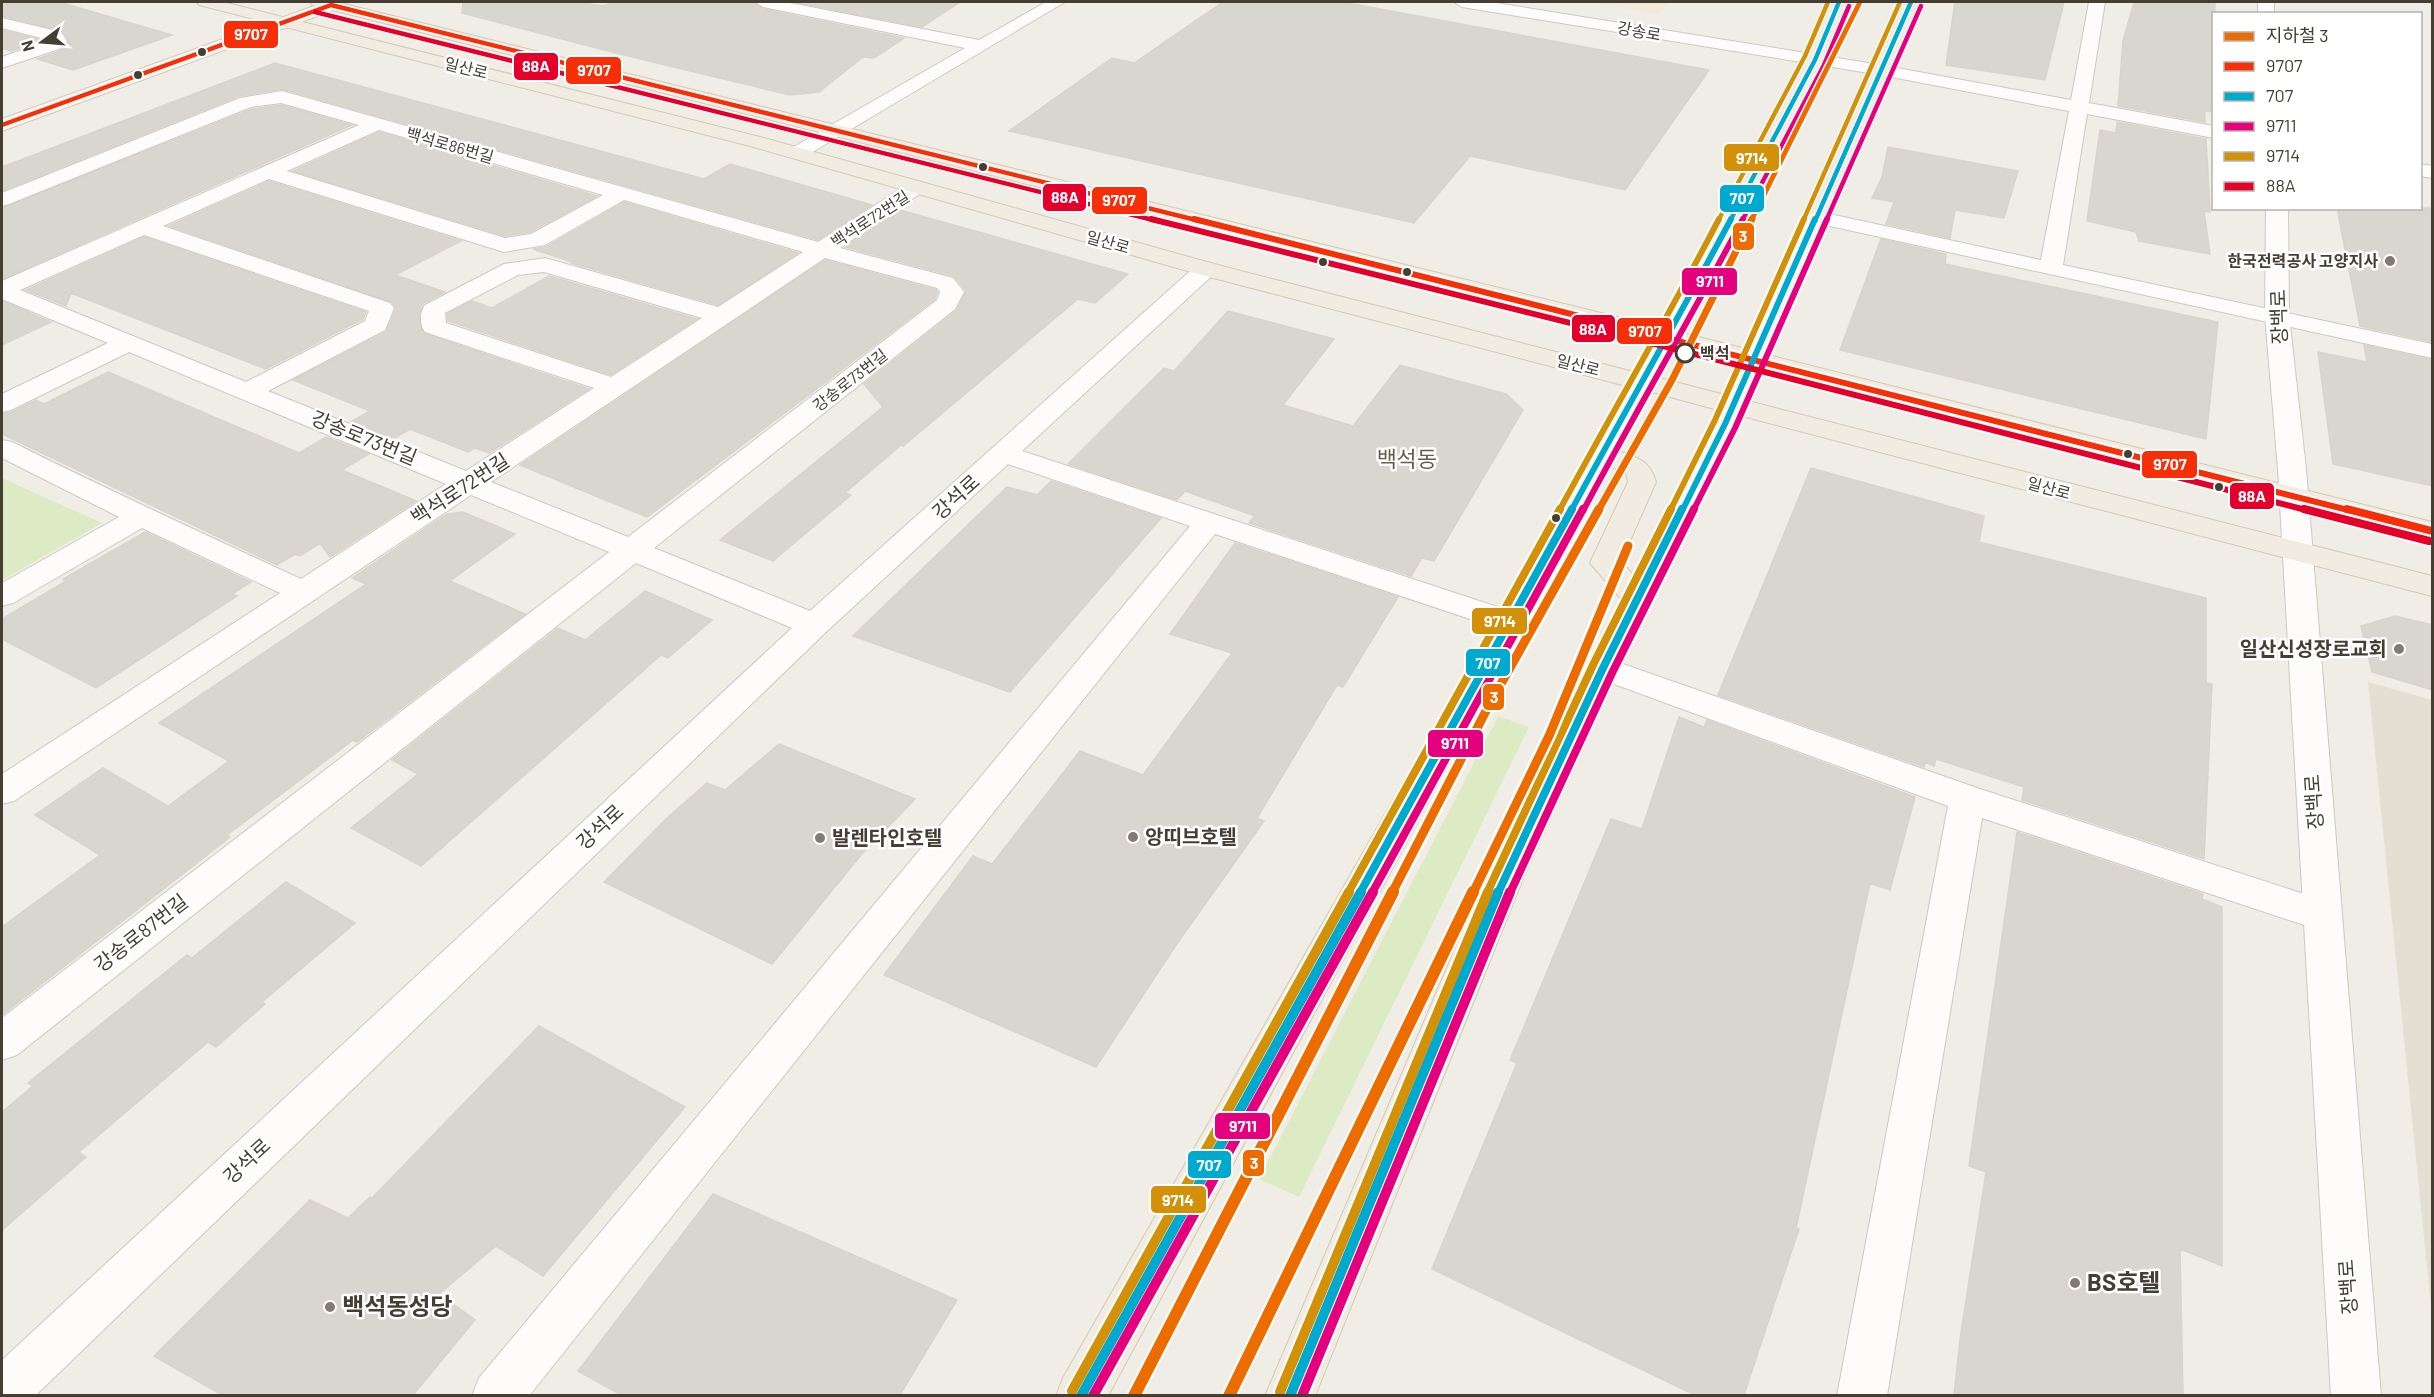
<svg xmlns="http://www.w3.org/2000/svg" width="2434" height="1397" font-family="Barlow,'Noto Sans KR',sans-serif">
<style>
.residential{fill:#e4dfd3}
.commercial{fill:#f3e9d8}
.green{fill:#dcebc4}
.building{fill:#d9d6cf;stroke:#d8d4cc;stroke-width:1.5}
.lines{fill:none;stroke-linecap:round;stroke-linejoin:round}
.minor-casing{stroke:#ccc9c2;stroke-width:2}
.tertiary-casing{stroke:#ccc9c2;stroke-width:2}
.secondary-casing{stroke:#cfcabd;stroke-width:2}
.primary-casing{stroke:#d3cab3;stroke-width:2}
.minor{fill:#fdfcfb;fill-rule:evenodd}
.tertiary{fill:#fdfcfb;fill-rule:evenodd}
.secondary{fill:#f6f4ed;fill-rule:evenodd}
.primary{fill:#f1ece2;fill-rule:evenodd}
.bus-1-far2-casing{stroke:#fff;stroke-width:7}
.bus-1-far1-casing{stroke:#fff;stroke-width:10}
.bus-1-casing{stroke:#fff;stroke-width:12}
.bus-2-far3-casing{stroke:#fff;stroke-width:7}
.bus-2-far2-casing{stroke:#fff;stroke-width:10}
.bus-2-far1-casing{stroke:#fff;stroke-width:12}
.bus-2-casing{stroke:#fff;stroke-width:14}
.bus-3-far3-casing{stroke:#fff;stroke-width:7}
.bus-3-far2-casing{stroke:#fff;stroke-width:10}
.bus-3-far1-casing{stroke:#fff;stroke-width:12}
.bus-3-casing{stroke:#fff;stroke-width:14}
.bus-4-far3-casing{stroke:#fff;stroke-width:7}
.bus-4-far2-casing{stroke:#fff;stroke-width:10}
.bus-4-far1-casing{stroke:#fff;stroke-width:12}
.bus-4-casing{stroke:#fff;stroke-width:14}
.bus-5-far2-casing{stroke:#fff;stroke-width:7}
.bus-5-far1-casing{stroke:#fff;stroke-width:10}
.bus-5-casing{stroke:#fff;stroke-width:12}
.bus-1-far2{stroke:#f72f08;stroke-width:4.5}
.bus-1-far1{stroke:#f72f08;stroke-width:6}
.bus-1{stroke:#f72f08;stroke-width:8}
.bus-2-far3{stroke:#00a9ce;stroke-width:4.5}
.bus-2-far2{stroke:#00a9ce;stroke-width:6}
.bus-2-far1{stroke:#00a9ce;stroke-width:8}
.bus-2{stroke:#00a9ce;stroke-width:10}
.bus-3-far3{stroke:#e5007d;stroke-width:4.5}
.bus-3-far2{stroke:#e5007d;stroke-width:6}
.bus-3-far1{stroke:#e5007d;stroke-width:8}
.bus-3{stroke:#e5007d;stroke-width:10}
.bus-4-far3{stroke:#d3910a;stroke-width:4.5}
.bus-4-far2{stroke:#d3910a;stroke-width:6}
.bus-4-far1{stroke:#d3910a;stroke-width:8}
.bus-4{stroke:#d3910a;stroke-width:10}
.bus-5-far2{stroke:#e4002b;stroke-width:4.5}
.bus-5-far1{stroke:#e4002b;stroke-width:6}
.bus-5{stroke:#e4002b;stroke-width:8}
.metro-1-far3-casing{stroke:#fff;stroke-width:8}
.metro-1-far2-casing{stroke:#fff;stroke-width:10}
.metro-1-far1-casing{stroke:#fff;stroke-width:14}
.metro-1-casing{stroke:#fff;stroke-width:16}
.metro-1-far3{stroke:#ed6c00;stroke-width:5}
.metro-1-far2{stroke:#ed6c00;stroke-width:7}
.metro-1-far1{stroke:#ed6c00;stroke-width:9}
.metro-1{stroke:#ed6c00;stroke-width:12}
.bus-dot{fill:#453e33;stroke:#fff;stroke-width:2}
.poi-dot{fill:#817b72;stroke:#fff;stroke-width:2}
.stop-dot{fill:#fff;stroke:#453e33;stroke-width:3}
.labels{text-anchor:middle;stroke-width:5;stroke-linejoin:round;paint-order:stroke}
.far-street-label{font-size:16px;fill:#453e33;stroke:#fff}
.far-poi-label{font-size:16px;font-weight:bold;fill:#453e33;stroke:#fff;text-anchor:end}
.far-stop-label{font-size:16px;font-weight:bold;fill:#453e33;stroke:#fff;text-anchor:start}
.street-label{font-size:20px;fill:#453e33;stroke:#fff}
.poi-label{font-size:20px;font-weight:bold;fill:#453e33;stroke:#fff;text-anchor:start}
.quarter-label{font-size:22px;fill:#685d4a;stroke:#fff}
.near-poi-label{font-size:24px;font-weight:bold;fill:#453e33;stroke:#fff;text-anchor:start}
.line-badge{stroke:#fff;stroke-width:2}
.badge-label{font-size:16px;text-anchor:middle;font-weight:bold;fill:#fff}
</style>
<rect width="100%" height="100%" fill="#f0ede6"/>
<path class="residential" d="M2368 682 2432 700V1316L2409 1089Z"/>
<path class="commercial" d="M1589 2H1668L1658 14Z"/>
<path class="green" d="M2 478 102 523 2 580Z
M1498 716 1529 727 1299 1197 1259 1179Z"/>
<path class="building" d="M2 2H59L172 35 73 70 37 59 60 51 69 43 63 31 2 16Z
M463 2H578L603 6 614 2H753L763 9 904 38 874 58 863 57 819 92 790 95 620 54 462 13Z
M794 2H960L922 27Z
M1223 2H1342L1709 70 1625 190 1470 156 1414 223 1009 131 1112 58 1134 63Z
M1955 2H2064L2045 80 1946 65Z
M2134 2H2215L2214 112 2205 111V122L2118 106 2123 41Z
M2 30 41 40 11 51 2 48Z
M275 63 704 179 730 164 872 205 818 240 282 89 239 96 2 191V167Z
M281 105 352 125 2 279V208L252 109Z
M2117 122 2206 139 2210 212 2204 211 2210 254 2139 241 2136 232 2087 221 2100 130 2116 133Z
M379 132 597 196 530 232 505 236 293 171Z
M1888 147 2018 171 2004 218 1955 210 1950 238 1886 224 1894 202 1872 198 1882 177Z
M269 181 461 241 395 275 445 292 424 303 421 307 419 319 423 333 589 389 489 453 475 448 468 452 410 429 393 439 351 422 370 411 293 380 386 332 396 309 392 302 169 226Z
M624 202 798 253 718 305 571 263 572 262 533 249 546 247Z
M2337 208H2433V342L2360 326Z
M900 210 1128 274 1095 303 1078 299 903 446 901 445 845 493 851 495 773 561 720 540 883 407 864 384 957 310 966 291 954 276 845 247Z
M144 237 366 312 363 319 266 369 71 293 66 306 26 290Z
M1881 239 1946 254 1945 264 2218 322 2206 439 1840 350Z
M825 260 936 290 937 292 935 299 647 517 520 465Z
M549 276 697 319 611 375 448 321 447 314 472 301 492 308Z
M2 301 51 322 2 345Z
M1228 311 1334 339 1283 405 1353 426 1400 365 1506 394 1523 410 1434 561 1422 558 1411 576 1249 523 1255 516 1185 491 1177 500 1068 464 1164 368 1174 371Z
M2364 345 2433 360V486L2333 464 2318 352 2367 362Z
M108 372 299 453 326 437 369 454 342 470 416 501 330 557 320 543 300 556 295 554 277 565 2 434V414L12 412 36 400 44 404Z
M1811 468 1984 516 1979 542 2206 598V683L2212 684 2204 859 2022 800 2024 787 1936 759 1934 766 1925 762 1924 767 1718 695Z
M1051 481 1161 518 1010 692 853 636 1007 487 1037 495Z
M463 512 515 534 450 581 525 614 357 742 353 740 227 835 230 837 2 1015V927L100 855 35 815 103 768 168 806 229 761 159 723 366 584 352 578 447 514Z
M145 532 251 582 232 594 237 596 96 688 2 639V619L66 581 63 579Z
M1235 543 1398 597 1343 687 1337 685 1257 818 1264 821 1174 948 1096 1067 884 975 973 856 992 864 1080 751 1143 775 1232 653 1170 634Z
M645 591 712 620 668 658 661 655 421 866 351 828 418 774 392 760 558 628 585 640Z
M2395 616 2433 625V690L2372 672 2361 626Z
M1679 717 1704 727 1707 720 1915 797 1890 890 1870 883 1796 1228 1799 1229 1744 1395H1695L1432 1269 1517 1063 1510 1060 1611 819 1642 829Z
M779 744 915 799 861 855 772 964 604 882 667 818 707 783 725 790Z
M2017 832 2203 894 2202 899 2222 907V1266L2180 1249 2183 1395H1954L1960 1339 1986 1172 1969 1166Z
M286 882 355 923 262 1002 265 1004 216 1047 208 1042 79 1152 86 1157 2 1230V1112L33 1086 28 1083 137 995 187 955 192 958Z
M539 1026 685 1107 543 1276 496 1246 439 1294 475 1320 413 1395H222L154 1356 310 1200 348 1218 370 1197 371 1199Z
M713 1194 957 1300 900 1395H621L578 1371Z"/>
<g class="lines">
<defs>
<path id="minor" d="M755 2H785L979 40 1046 2H1065L804 157H790L787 153 790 149 965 48 763 7Z
M1454 2H1490L1881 65 2071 100 2089 2H2105L2089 103 2214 126V138L2087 114 2063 265 2432 344V358L1816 223 1808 222 1805 217 1808 212 1816 211 2041 260 2069 111 1881 75 1462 7Z
M2 18 61 32 67 41 59 49 2 68V57L49 40 2 28Z
M282 91 818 242 910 183 917 181 924 183 927 187 924 191 840 248 953 278 964 292 955 309 654 548 810 611 1198 264 1206 262 1214 264 1217 269 1214 274 1022 451 1522 615 1527 622 1522 629 1511 633 1500 629 1215 534 529 1396H472L479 1378 1190 526 1008 464 825 633 35 1396H2V1360L792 628 636 563 17 1055 2 1060V1018L609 552 471 495 14 801 2 804V774L280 593 142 528 13 603 2 606V583L119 517 2 458V440L12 442C108 490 204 534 301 579L446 484 129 352 11 410 2 412V394L108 343 2 299V281L359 125 281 103 251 107 9 204 2 206V193L240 98ZM379 130 603 195 531 234 505 238 287 171ZM269 179 504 252 545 245 624 200 803 252 718 307 545 258 504 264 425 305C419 313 420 325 425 332L594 388 466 471 268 391 385 330 394 308 390 303 163 226ZM144 235 369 311 365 321 246 382 20 290ZM825 258 937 288 940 292 937 300 628 537 491 482ZM544 272 702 318 611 377 446 323 445 313 518 275Z
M2420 164 2432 166V178L2420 176Z
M1603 657 1980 789 2335 904 2341 915 2335 926 2322 931 1982 818 1887 1396H1837L1948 806 1592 676 1587 668 1592 660Z"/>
<path id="tertiary" d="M2258 2H2274V14H2258Z
M2266 208H2288L2289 316 2306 469 2381 1396H2331L2278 469 2265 316Z"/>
<path id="secondary" d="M325 2H337L339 5 337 9 2 131V119Z"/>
<path id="primary" d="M197 2H223L764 138 1214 264 1634 372 1654 341 312 5 310 2H336L1662 328 1806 60 1831 2H1847L1824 60 1683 333 1746 349 1903 2H1919L1768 355 2432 522V540L1762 368 1748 401 2432 576V596L1742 416 1619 668 1524 876 1315 1396H1265L1486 876 1622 600 1590 563 1628 482 1626 473 1609 466 1108 1396H1056L1063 1378 1495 622 1626 386 1198 274 750 146 199 5ZM1676 346 1740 363 1725 395 1656 377ZM1648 391 1718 410 1634 576 1621 561 1656 482C1650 460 1637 457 1617 451Z"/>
</defs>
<use href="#minor" class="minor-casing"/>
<use href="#tertiary" class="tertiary-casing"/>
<use href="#secondary" class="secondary-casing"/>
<use href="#primary" class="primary-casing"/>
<use href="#minor" class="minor"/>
<use href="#tertiary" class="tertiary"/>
<use href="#secondary" class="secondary"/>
<use href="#primary" class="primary"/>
<defs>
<path id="bus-1-far2" d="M331 5 1200 221
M2 125 331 5"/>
<path id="bus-1-far1" d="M1194 219 2352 511"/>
<path id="bus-1" d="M2347 509 2432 531"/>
<path id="bus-2-far3" d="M1730 221 1815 60 1839 2
M1815 221 1911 2"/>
<path id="bus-2-far2" d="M1571 511C1624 413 1679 317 1731 219
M1682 511 1725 424 1815 219"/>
<path id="bus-2-far1" d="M1360 893 1572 509
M1498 893 1603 668 1682 509"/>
<path id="bus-2" d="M1081 1396 1361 892
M1290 1396 1498 892"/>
<path id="bus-3-far3" d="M1742 221 1824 65 1849 6
M1826 221 1921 6"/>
<path id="bus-3-far2" d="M1583 511C1635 413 1691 317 1743 219
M1693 511 1735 428 1827 219"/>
<path id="bus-3-far1" d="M1372 893 1583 509
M1510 893 1612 673 1694 509"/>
<path id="bus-3" d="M1093 1396 1373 892
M1302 1396 1510 892"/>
<path id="bus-4-far3" d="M1718 221 1805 56 1828 2
M1803 221 1900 2"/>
<path id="bus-4-far2" d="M1559 511C1612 413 1668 317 1719 219
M1670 511 1715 420 1804 219"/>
<path id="bus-4-far1" d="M1348 893 1560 509
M1487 893 1594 663 1671 509"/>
<path id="bus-4" d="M1072 1391 1349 892
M1280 1392 1488 892"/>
<path id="bus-5-far2" d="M315 12 1157 221"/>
<path id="bus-5-far1" d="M1151 219 1667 347 2310 511"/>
<path id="bus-5" d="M2304 509 2429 541"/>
</defs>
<use href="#bus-1-far2" class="bus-1-far2-casing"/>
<use href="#bus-1-far1" class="bus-1-far1-casing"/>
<use href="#bus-1" class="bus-1-casing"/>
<use href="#bus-2-far3" class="bus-2-far3-casing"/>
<use href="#bus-2-far2" class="bus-2-far2-casing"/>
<use href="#bus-2-far1" class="bus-2-far1-casing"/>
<use href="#bus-2" class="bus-2-casing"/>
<use href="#bus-3-far3" class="bus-3-far3-casing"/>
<use href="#bus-3-far2" class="bus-3-far2-casing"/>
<use href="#bus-3-far1" class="bus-3-far1-casing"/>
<use href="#bus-3" class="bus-3-casing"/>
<use href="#bus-4-far3" class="bus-4-far3-casing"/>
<use href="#bus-4-far2" class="bus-4-far2-casing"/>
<use href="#bus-4-far1" class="bus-4-far1-casing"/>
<use href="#bus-4" class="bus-4-casing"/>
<use href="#bus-5-far2" class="bus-5-far2-casing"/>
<use href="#bus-5-far1" class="bus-5-far1-casing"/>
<use href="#bus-5" class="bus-5-casing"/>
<use href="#bus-1-far2" class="bus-1-far2"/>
<use href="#bus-1-far1" class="bus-1-far1"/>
<use href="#bus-1" class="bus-1"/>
<use href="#bus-2-far3" class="bus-2-far3"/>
<use href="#bus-2-far2" class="bus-2-far2"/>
<use href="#bus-2-far1" class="bus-2-far1"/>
<use href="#bus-2" class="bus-2"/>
<use href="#bus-3-far3" class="bus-3-far3"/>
<use href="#bus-3-far2" class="bus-3-far2"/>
<use href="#bus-3-far1" class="bus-3-far1"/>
<use href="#bus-3" class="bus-3"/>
<use href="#bus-4-far3" class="bus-4-far3"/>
<use href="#bus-4-far2" class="bus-4-far2"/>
<use href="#bus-4-far1" class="bus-4-far1"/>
<use href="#bus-4" class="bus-4"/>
<use href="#bus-5-far2" class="bus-5-far2"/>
<use href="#bus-5-far1" class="bus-5-far1"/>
<use href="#bus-5" class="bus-5"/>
<defs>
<path id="metro-1-far3" d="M1751 221 1860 2"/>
<path id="metro-1-far2" d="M1598 511 1672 380 1752 219"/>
<path id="metro-1-far1" d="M1392 893 1488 707 1599 509
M1473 893 1549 736 1628 546"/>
<path id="metro-1" d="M1134 1396 1393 892
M1229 1396 1473 892"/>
</defs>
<use href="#metro-1-far3" class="metro-1-far3-casing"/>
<use href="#metro-1-far2" class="metro-1-far2-casing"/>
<use href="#metro-1-far1" class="metro-1-far1-casing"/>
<use href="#metro-1" class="metro-1-casing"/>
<use href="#metro-1-far3" class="metro-1-far3"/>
<use href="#metro-1-far2" class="metro-1-far2"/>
<use href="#metro-1-far1" class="metro-1-far1"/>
<use href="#metro-1" class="metro-1"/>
</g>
<g class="bus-dot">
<circle cx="202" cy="52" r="5"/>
<circle cx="138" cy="75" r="5"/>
<circle cx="983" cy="167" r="5"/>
<circle cx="1323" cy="262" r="5"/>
<circle cx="1407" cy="272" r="5"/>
<circle cx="2128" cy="454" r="5"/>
<circle cx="2219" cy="487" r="5"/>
<circle cx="1556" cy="518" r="5"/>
</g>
<g class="poi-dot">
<circle cx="2390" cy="261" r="6"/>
<circle cx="2399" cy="649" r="6"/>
<circle cx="1133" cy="837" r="6"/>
<circle cx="820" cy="838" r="6"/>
<circle cx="2075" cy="1283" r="6"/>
<circle cx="330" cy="1307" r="6"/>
</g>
<circle class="stop-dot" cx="1685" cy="353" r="9"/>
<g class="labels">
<g class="far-street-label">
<text transform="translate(1639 31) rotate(10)" y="6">강송로</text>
<text transform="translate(466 68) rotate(14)" y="6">일산로</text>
<text transform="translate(450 145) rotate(16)" y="6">백석로86번길</text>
<text transform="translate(870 219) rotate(-33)" y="6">백석로72번길</text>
<text transform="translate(1108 242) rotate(16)" y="6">일산로</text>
<text transform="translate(1578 365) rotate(14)" y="6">일산로</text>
<text transform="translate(850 380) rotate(-38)" y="6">강송로73번길</text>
<text transform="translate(2049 488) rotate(15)" y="6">일산로</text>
</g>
<g class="far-poi-label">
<text x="2378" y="267">한국전력공사 고양지사</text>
</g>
<g class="far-stop-label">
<text x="1700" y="359">백석</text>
</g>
<g class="street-label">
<text transform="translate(2279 317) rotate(-92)" y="7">장백로</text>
<text transform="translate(364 438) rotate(22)" y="7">강송로73번길</text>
<text transform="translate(460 489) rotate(-33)" y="7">백석로72번길</text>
<text transform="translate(956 497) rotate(-42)" y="7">강석로</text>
<text transform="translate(2314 802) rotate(-94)" y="7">장백로</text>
<text transform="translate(600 827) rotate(-43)" y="7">강석로</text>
<text transform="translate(141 933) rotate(-38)" y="7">강송로87번길</text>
<text transform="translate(247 1161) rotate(-43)" y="7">강석로</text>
<text transform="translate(2348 1287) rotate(-94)" y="7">장백로</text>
</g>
<g class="poi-label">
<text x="2387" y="656" text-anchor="end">일산신성장로교회</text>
<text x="1145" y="844">앙띠브호텔</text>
<text x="832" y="845">발렌타인호텔</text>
</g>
<g class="quarter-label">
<text x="1407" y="467">백석동</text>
</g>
<g class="near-poi-label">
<text x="2087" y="1291">BS호텔</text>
<text x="342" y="1315">백석동성당</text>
</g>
</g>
<g class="line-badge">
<rect x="223" y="20" width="56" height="29" rx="6" fill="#f72f08"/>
<rect x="513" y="52" width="46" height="29" rx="6" fill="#e4002b"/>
<rect x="565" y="56" width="57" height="29" rx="6" fill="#f72f08"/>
<rect x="1723" y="143" width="57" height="29" rx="6" fill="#d3910a"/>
<rect x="1042" y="183" width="45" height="29" rx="6" fill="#e4002b"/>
<rect x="1719" y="184" width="46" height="29" rx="6" fill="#00a9ce"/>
<rect x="1091" y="186" width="57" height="29" rx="6" fill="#f72f08"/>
<rect x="1732" y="222" width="23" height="29" rx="6" fill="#ed6c00"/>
<rect x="1681" y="267" width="57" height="29" rx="6" fill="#e5007d"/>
<rect x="1571" y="314" width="45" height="29" rx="6" fill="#e4002b"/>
<rect x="1616" y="317" width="57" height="28" rx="6" fill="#f72f08"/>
<rect x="2141" y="450" width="57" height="29" rx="6" fill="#f72f08"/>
<rect x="2229" y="482" width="46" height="28" rx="6" fill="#e4002b"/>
<rect x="1471" y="607" width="57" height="28" rx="6" fill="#d3910a"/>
<rect x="1465" y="648" width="46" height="29" rx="6" fill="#00a9ce"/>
<rect x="1482" y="683" width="23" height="28" rx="6" fill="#ed6c00"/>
<rect x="1427" y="729" width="57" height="29" rx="6" fill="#e5007d"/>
<rect x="1214" y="1112" width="57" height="28" rx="6" fill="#e5007d"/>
<rect x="1242" y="1149" width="23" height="28" rx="6" fill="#ed6c00"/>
<rect x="1187" y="1150" width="45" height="29" rx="6" fill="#00a9ce"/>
<rect x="1150" y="1185" width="57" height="29" rx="6" fill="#d3910a"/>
</g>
<g class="badge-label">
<text x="251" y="40">9707</text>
<text x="536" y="72">88A</text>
<text x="594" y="76">9707</text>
<text x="1752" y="164">9714</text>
<text x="1065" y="203">88A</text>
<text x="1742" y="204">707</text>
<text x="1119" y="206">9707</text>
<text x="1743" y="242">3</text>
<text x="1710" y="287">9711</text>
<text x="1593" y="335">88A</text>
<text x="1645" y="337">9707</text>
<text x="2170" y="470">9707</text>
<text x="2252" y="502">88A</text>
<text x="1500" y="627">9714</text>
<text x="1488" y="669">707</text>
<text x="1494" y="703">3</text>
<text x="1455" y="749">9711</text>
<text x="1243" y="1132">9711</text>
<text x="1254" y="1169">3</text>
<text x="1209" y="1171">707</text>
<text x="1178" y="1206">9714</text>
</g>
<rect width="2434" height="1397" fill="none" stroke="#453e33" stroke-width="6"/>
<rect x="2212" y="12" width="210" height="198" fill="#ffffff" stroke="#b5b2ad" stroke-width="1.5"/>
<rect x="2224" y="32" width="30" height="9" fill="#ed6c00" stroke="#b5b2ad" stroke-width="1.5"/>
<text x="2266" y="42" font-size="18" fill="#453e33">지하철 3</text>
<rect x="2224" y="62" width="30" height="9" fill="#f72f08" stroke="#b5b2ad" stroke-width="1.5"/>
<text x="2266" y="72" font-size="18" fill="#453e33">9707</text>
<rect x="2224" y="92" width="30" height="9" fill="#00a9ce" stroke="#b5b2ad" stroke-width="1.5"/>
<text x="2266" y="102" font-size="18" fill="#453e33">707</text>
<rect x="2224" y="122" width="30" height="9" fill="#e5007d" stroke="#b5b2ad" stroke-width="1.5"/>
<text x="2266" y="132" font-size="18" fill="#453e33">9711</text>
<rect x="2224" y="152" width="30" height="9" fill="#d3910a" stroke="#b5b2ad" stroke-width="1.5"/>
<text x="2266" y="162" font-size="18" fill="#453e33">9714</text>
<rect x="2224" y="182" width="30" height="9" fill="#e4002b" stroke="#b5b2ad" stroke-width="1.5"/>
<text x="2266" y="192" font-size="18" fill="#453e33">88A</text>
<g transform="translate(42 42) rotate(254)" stroke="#ffffff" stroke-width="4.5" paint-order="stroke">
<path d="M0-4.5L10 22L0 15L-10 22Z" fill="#453e33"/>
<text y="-9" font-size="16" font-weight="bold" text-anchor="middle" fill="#453e33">N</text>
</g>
</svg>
